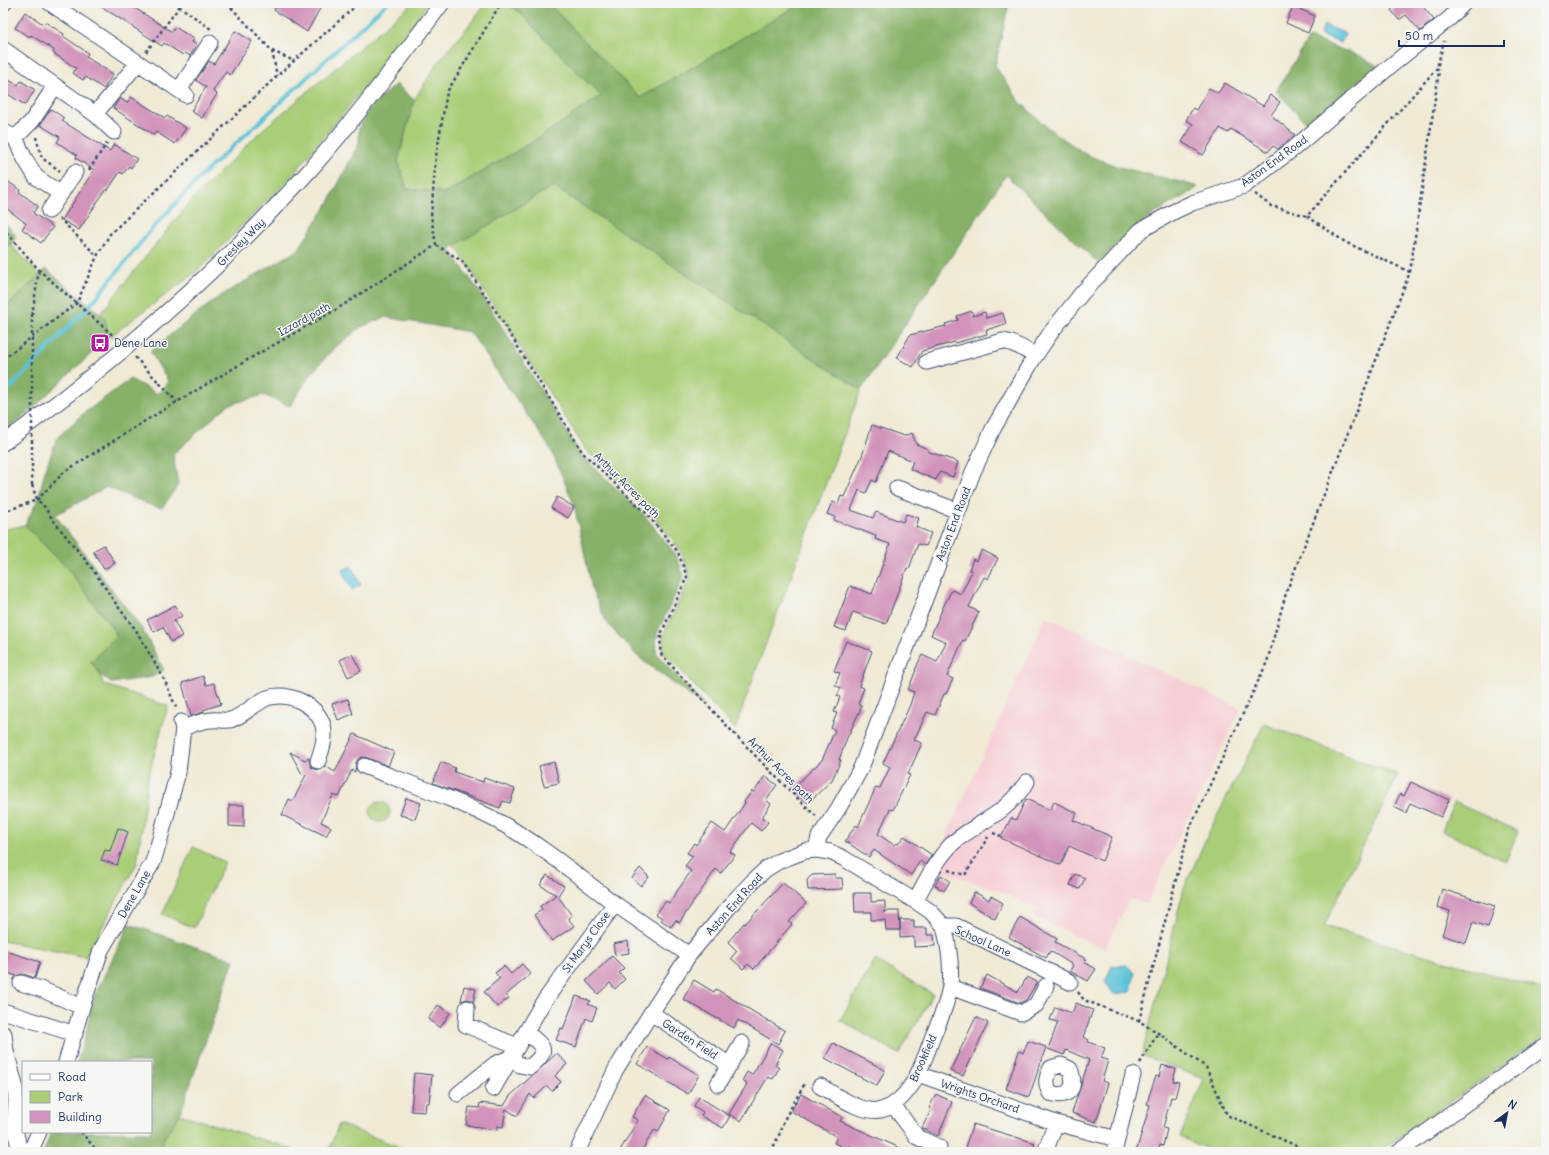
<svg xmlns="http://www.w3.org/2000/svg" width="1549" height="1155" font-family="Delius,sans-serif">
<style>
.built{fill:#f6cfd6}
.green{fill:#aace78;stroke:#627e6b}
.forest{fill:#87b168;stroke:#517063}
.water{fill:#5cc3d9;stroke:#3c799c}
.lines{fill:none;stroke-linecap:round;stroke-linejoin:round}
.stream{stroke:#5cc3d9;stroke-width:4}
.building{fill:#d293ba}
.minor-casing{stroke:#3b4b70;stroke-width:17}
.path{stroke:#3b4b70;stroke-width:2.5;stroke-dasharray:3 3;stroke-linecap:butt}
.minor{stroke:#fff;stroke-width:15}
.path-bridge{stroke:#3b4b70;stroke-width:2.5;stroke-dasharray:3 3;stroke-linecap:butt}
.labels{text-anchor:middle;stroke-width:3;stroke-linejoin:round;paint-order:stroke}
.street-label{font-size:11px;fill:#1b2f5e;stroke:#f6f6f2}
.poi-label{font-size:11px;fill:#1b2f5e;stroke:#f6f6f2;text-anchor:start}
</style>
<rect width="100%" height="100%" fill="#f6f6f2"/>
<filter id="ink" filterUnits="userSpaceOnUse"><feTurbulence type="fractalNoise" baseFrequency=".025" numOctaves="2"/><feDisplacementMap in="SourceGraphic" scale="8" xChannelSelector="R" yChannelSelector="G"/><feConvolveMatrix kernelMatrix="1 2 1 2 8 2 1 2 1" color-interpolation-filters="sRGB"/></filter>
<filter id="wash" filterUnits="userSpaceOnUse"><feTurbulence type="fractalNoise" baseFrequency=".012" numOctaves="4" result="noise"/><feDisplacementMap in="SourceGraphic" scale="16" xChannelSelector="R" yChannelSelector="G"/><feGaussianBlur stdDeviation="0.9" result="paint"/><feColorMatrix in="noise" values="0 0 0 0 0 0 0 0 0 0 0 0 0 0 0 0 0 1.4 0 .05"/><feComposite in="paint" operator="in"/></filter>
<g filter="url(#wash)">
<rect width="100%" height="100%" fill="#f0ead5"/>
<path class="built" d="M1046 616 1241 709 1146 905 1130 898 1105 949 1034 917 1038 909 997 890 943 872 928 896 916 888 939 852Z"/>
<path class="green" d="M413 3H428L390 56 291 177 196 272 108 338 105 318 100 314 188 204 261 131Z
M487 3H506L518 11 601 96 537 139 446 193 407 189 398 161 414 100 437 64Z
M548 3H802L640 98Z
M553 186 861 390 759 662 735 729 663 652V635L690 578 681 551 649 510 586 450 455 245Z
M3 244 11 245 40 275 3 310Z
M25 525 69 570 117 635 91 661 100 674 103 684 168 706 148 777 137 863 86 957 3 941V530Z
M1264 724 1398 775 1324 926 1546 990V1035L1378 1152H1215L1180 1137 1204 1079 1142 1055 1184 888 1209 832Z
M1454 802 1518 831 1506 861 1442 831Z
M370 812a10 10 0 1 1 20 0a10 10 0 1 1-20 0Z
M193 847 225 862 194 928 162 914Z
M875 960 933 994 899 1054 840 1020Z
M180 1114 302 1152H161L164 1138Z
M339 1124 413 1152H328Z"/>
<path class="forest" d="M506 3H548L640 98 802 3H1009L995 66 1020 102 1048 128 1087 155 1119 167 1185 183 1198 187C1186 197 1173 201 1160 210 1137 225 1118 244 1098 263L1006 175 861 390 553 186 449 249 484 298 581 455 645 516 676 555 684 576 657 633 656 653 705 707 637 656 607 623 593 593 574 504 550 448 470 332 385 317 361 327 334 348 310 375 290 406 263 395 228 405 173 454 178 485 162 508 150 505 107 487 55 515 142 629 164 670 152 677 111 683 100 674 91 661 117 635 69 570 25 525 38 499 45 471 57 438 83 414 130 379 158 394 168 381 150 351 217 298 298 250 329 202 359 143V128L371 106 396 84 414 100 398 161 407 189 446 193 537 139 601 96 518 11Z
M1309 38 1360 56 1378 66 1308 125 1276 91Z
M3 220 16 236 11 245 3 244Z
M46 269 105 318 108 338 20 420 3 430V310Z
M129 924 234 960 180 1114 164 1138 161 1152H44L51 1132H151V1062H77L84 1041 94 997Z"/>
<path class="water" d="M1324 25 1345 33 1341 43 1320 35Z
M351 566 361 585 352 590 342 571Z
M1126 965 1135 973 1131 992 1114 994 1105 982 1112 966Z"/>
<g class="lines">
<path class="stream" d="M3 392 11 387 91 304 151 230 201 176 387 3"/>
</g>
<g id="blocks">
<path class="building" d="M96 3H127L172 32 175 27 194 39 192 42 197 45 190 56 185 53 183 55 164 43 162 46Z
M278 3H323L307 32 274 10Z
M1396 3H1420L1434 20 1420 31 1406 15 1399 20 1391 10 1397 5Z
M1293 6 1315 16 1308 33 1286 23Z
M25 12 43 24 45 22 64 34 63 36 88 53 86 57 113 74 104 89 86 77 83 80 73 73 76 68 53 53 54 50 31 35 30 37 15 28Z
M235 31 252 41 230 75 226 72 219 81 213 91 217 94 202 118 191 111 206 87 196 80 209 61 214 64Z
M3 77 18 85 21 81 35 90 25 105 3 91Z
M1225 83 1263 106 1270 95 1280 102 1271 115 1295 135 1278 149 1273 146 1268 152 1231 129 1228 133 1220 128 1203 155 1182 142 1193 124 1186 120 1193 108 1196 110 1209 88 1218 93Z
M131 97 165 118 167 116 186 128 175 144 156 132 154 135 113 108 120 98 127 103Z
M51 109 64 118 62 121 110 151 114 144 137 159 131 168 129 166 123 174 120 172 108 190 106 189 79 230 62 220 94 170 76 158 77 155 57 142 60 137 40 125Z
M3 178 20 190 19 192 38 206 33 213 53 227 41 243 22 229 26 223 7 209 9 207 3 203Z
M972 311 973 316 985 312 986 318 1003 313 1006 324 986 330 987 334 955 343V342L922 351 913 367 897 358 910 335 946 326 945 324 958 320 957 316Z
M872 425 904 436 912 433 916 444 928 449 927 451 958 462 953 477 940 472 936 480 910 469 913 461 888 451 876 482 872 480 866 493 859 490 851 510 873 518 876 512 903 522 906 514 919 518 916 527 931 533 926 546 918 544 909 569 907 568 886 624 853 612 846 631 834 627 850 586 872 594 890 544 875 539 876 536 834 520 835 517 827 514 832 502 838 504 841 496 844 497 862 456Z
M557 497 574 507 568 518 551 508Z
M104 545 115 563 104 569 93 551Z
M982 550 998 558 988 579 984 577 969 607 979 612 965 641 963 640 947 676 953 679 946 694H944L935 715 927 712 914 740 922 743 908 774 910 775 893 810 890 809 878 834 894 845 896 843 898 844 904 836 932 855 925 865 920 861 911 875 874 850 869 857 845 841 856 825 858 827 876 787 880 788 890 767 883 763 910 705 914 692 908 690 916 670H915L922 655 937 662 946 642 931 635 945 603 952 590 961 594 972 571 969 570 973 559 976 561Z
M175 605 182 616 174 621 182 636 171 642 163 627 154 632 147 620Z
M846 641 872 651 859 686 864 688 858 704 862 706 847 738 839 760H841L832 780 808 803 793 788 822 760 835 730 831 728 837 713 834 712 840 697 837 696 841 688 835 685 840 673 834 671Z
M352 654 361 671 348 677 340 660Z
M203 676 206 685 214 683 221 704 203 710 204 712 191 716 182 683Z
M348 699 353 714 338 720 332 704Z
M354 734 394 752 388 766 367 758 362 757 358 759 356 763 355 772 352 770 339 797 333 795 321 822 331 827 326 836 282 815 289 799 293 801 306 775 302 774 290 752 305 760 308 758 309 759 311 767 315 769 320 770 325 766 335 772Z
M441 762 455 768 454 772 483 782 484 778 515 789 510 803 503 801 500 808 433 783Z
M554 762 559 783 544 786 539 766Z
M765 776 777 785 766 800 771 804 762 817 768 822 761 831 751 823 730 852 735 855 721 873 716 869 679 923 676 920 671 927 661 920 662 918 656 914 666 901 669 903 691 871 685 866 693 856 687 853 694 843 696 845 712 823 725 832 745 803 744 802 752 791 754 792Z
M1411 782 1449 800 1441 817 1410 803 1406 813 1394 807 1400 794 1404 796Z
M406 798 421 803 415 819 400 815Z
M1026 799 1050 810 1054 802 1077 813 1073 820 1112 837 1102 861 1069 846 1061 865 1001 838 1011 818 1016 820Z
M229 805H244V827L229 826Z
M118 828 128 832 117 865 101 860 105 850 110 851Z
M640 868 649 877 641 886 632 878Z
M835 874V878H842L843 889 808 890 807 880 812 875Z
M1075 874 1085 878 1080 889 1070 885Z
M547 875 564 886 558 896 572 916 568 918 574 926 552 941 534 915 542 910 540 906 556 895 540 885Z
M941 875 950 881 944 891 935 885Z
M783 883 806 903 789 922 792 924 754 969 748 964 743 969 731 958 737 951 728 942 744 923 745 924Z
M1442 889 1495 906 1488 927 1473 922 1466 943 1442 935 1450 911 1437 907Z
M974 892 989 900 991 896 1003 903 995 919 969 903Z
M854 893H871V902L885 901V913V911H899L900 930H886L885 920H871V912H855Z
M1020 917 1057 939 1055 942 1086 959 1084 962 1096 969 1088 981 1070 971 1073 965 1050 951 1046 958 1009 937Z
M900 920H914V928H927V935H934L935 946 914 947V937L900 938Z
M628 941 629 953 615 955 613 944Z
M3 950 40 962 35 978 23 974 16 976 3 971Z
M612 956 624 968 619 973 625 979 615 989 610 983 598 994 586 981Z
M522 964 531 974 506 995 509 998 497 1007 484 992 500 978 495 973 504 966 511 974Z
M987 975 1018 992 1027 977 1037 982 1027 999 1020 1003 980 988Z
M694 980 714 992 716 989 785 1031 778 1044 738 1020 734 1028 683 999Z
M464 986 476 989 473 1002 468 999 461 1001Z
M576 996 591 1001 588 1004 597 1008 592 1021 586 1018 576 1047 556 1040 561 1028 563 1029Z
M1076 1003 1093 1010 1083 1037 1089 1040 1088 1042 1105 1048 1101 1058 1108 1060 1102 1081 1108 1083 1096 1122 1072 1113 1089 1060 1066 1050 1064 1055 1048 1049 1058 1022 1050 1020 1055 1007 1072 1013Z
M438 1005 450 1013 440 1028 428 1019Z
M976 1017 988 1023 963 1076 950 1071Z
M1028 1041 1046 1047 1029 1097 1006 1089 1019 1051 1023 1053Z
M771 1043 783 1050 775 1065 779 1068 773 1079 768 1077 741 1121 729 1114 747 1084 742 1081 747 1072 752 1075Z
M833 1043 885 1070 877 1086 825 1058Z
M647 1047 668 1059 669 1057 699 1075 688 1094 637 1064Z
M557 1053 567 1064 555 1076 561 1082 552 1091 547 1086 534 1098 530 1094 517 1116 506 1109 503 1127 497 1126V1130L466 1125 469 1107 479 1108 480 1103 504 1106 510 1096Z
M1162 1065 1176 1069 1173 1081 1179 1082 1175 1098 1171 1097 1163 1128 1167 1129 1163 1146 1160 1145 1158 1152H1136L1150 1105 1147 1104 1150 1093 1156 1076 1159 1077Z
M414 1073 432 1075 429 1103H426L425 1112 411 1111Z
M801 1094 842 1117 840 1121 909 1152H864L850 1146 848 1149 834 1143 837 1137 791 1111Z
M936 1094 952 1102 938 1136 922 1128 931 1110 929 1108Z
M645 1095 670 1110 658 1132 654 1130 641 1152H619L638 1120 632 1117Z
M699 1097 730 1116 723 1128 701 1116 703 1112 694 1106Z
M973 1124 1035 1143 1032 1152H981L965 1147Z"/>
</g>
</g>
<g filter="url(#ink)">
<use href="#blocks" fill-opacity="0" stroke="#3b4b70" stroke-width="1"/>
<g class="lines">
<defs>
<path id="minor" d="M50 3 186 95
M3 4 4 3
M3 49 95 114 114 132
M179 90 210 43
M95 114 138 63
M3 131 15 138 25 159 36 177 61 194
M15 138 32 121 55 86
M49 211 75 172
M927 362 1003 341C1015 343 1024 349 1035 356
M3 443C91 380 173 311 249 234 269 213 290 192 310 170 357 117 400 60 442 3
M897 488 958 511
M183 728C192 725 202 720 212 720 218 719 225 721 230 720 242 717 255 703 267 698 288 691 316 704 323 725 326 738 322 749 318 761
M364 766C410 784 457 799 501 823 541 845 578 876 615 904
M816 850 819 837 838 809 861 768 973 472 993 429 1033 359 1052 331 1082 293 1141 230 1175 211 1192 203 1244 186 1293 149 1388 68 1450 18 1464 3
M915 901C926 881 937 858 954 842 968 830 985 822 1000 811 1011 803 1019 793 1027 782
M21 983 43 990 82 1007
M950 987 1021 1013 1036 1005 1046 986
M467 1008 466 1025 517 1046
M6 1012 75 1034
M651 1013 730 1065
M4 1034 6 1051 15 1085 16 1102 14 1125 20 1152
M510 1058 520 1065 530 1067C551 1049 543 1047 526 1032
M66 1062 82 1007 101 950 153 862 160 839 178 772 183 728 181 722
M1061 1065 1070 1069C1077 1087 1070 1099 1050 1093 1045 1083 1046 1078 1051 1068Z
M918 1074 1056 1123 1117 1139
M718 1084 742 1043
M820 1086C836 1095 862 1114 881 1110 894 1107 904 1096 911 1086 921 1071 927 1052 933 1036 940 1020 947 1004 950 986 952 966 949 946 944 926
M493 1089 542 1004 615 904 689 955
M458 1094 495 1064 510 1058
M893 1105 917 1137 939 1147 937 1152
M30 1152 39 1132
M577 1152 616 1069 651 1013 689 955 734 901 753 881 766 869 779 861 805 851 816 850 830 852 843 858 915 901 930 911 944 926H956L1070 982
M1045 1152 1056 1123
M1114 1152 1133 1075
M1399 1152 1546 1045"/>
</defs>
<use href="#minor" class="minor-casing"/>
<path class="path" d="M227 3 272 51 277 76
M179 6 211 29
M272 51 294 61
M146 52 182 3
M36 137 42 158 60 171
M89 170 107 143
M1255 194 1271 206 1307 216
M59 218 97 256
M3 228 39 270 116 338
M436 245 462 261 499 316 583 453 646 513 678 552 687 577 661 634 660 653C711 709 762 765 817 817
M436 245 431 216 436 156 447 92 501 3
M1410 272 1345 242 1307 216 1437 68
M32 315 39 270
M135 357 177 402
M3 359 77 303 97 256 110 234 277 76 359 3
M32 485 37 500 43 505 53 520 91 567 119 608 136 630 165 681 177 710
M3 512 37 500 64 472 145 421 249 359 337 309 436 245
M993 833 1001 836
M948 870 965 875 988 837
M1078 992 1084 1000 1139 1021 1158 1033 1206 1067 1227 1115 1310 1152
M1139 1021 1189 830 1267 662 1286 593 1410 272 1439 71 1437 68 1444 41
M1140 1063 1158 1033
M81 1132 98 1152
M771 1152 780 1133 784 1120 804 1085H807"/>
<use href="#minor" class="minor"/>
<path class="path-bridge" d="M32 485V315"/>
</g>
</g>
<defs>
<symbol id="bus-square" viewBox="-11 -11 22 22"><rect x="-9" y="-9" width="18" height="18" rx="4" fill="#b5179e" stroke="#f6f6f2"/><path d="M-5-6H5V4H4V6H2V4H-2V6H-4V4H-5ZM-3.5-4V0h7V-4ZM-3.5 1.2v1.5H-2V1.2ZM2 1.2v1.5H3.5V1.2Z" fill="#fff"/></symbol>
</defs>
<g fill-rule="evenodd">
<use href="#bus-square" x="89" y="332" width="22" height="22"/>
</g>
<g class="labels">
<g class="street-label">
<text transform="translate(1274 161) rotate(-36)" y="4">Aston End Road</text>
<text transform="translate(241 242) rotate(-45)" y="4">Gresley Way</text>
<text transform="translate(304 319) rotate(-29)" y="4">Izzard path</text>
<text transform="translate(627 485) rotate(45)" y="4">Arthur Acres path</text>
<text transform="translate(953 524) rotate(-69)" y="4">Aston End Road</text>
<text transform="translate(781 770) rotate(45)" y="4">Arthur Acres path</text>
<text transform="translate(134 894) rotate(-60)" y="4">Dene Lane</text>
<text transform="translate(734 904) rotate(-48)" y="4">Aston End Road</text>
<text transform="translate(983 941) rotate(24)" y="4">School Lane</text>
<text transform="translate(586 942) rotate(-54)" y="4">St Marys Close</text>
<text transform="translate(690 1039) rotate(33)" y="4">Garden Field</text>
<text transform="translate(923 1058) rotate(-66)" y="4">Brookfield</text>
<text transform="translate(980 1096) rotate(19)" y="4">Wrights Orchard</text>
</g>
<g class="poi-label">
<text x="114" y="347">Dene Lane</text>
</g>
</g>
<rect width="1549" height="1155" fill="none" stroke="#f6f6f2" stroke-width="16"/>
<rect x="22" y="1061" width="130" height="72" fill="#f6f6f2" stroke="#9ea6b7"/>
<rect x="30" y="1074" width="20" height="6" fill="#ffffff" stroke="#9ea6b7"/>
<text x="58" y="1081" font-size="12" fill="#1b2f5e">Road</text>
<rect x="30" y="1091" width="20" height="12" fill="#aace78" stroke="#9ea6b7"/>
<text x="58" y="1101" font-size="12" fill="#1b2f5e">Park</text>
<rect x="30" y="1111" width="20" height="12" fill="#d293ba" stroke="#9ea6b7"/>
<text x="58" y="1121" font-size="12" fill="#1b2f5e">Building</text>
<g transform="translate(1507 1113) rotate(32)" stroke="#f6f6f2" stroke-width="3" paint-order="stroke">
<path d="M0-3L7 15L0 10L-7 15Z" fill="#1b2f5e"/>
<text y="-6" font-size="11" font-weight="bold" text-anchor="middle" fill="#1b2f5e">N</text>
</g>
<path d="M1399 40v6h105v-6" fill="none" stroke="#1b2f5e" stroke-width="2"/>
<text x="1405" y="40" font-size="12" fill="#1b2f5e" stroke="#f6f6f2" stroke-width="3" paint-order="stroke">50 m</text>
</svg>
